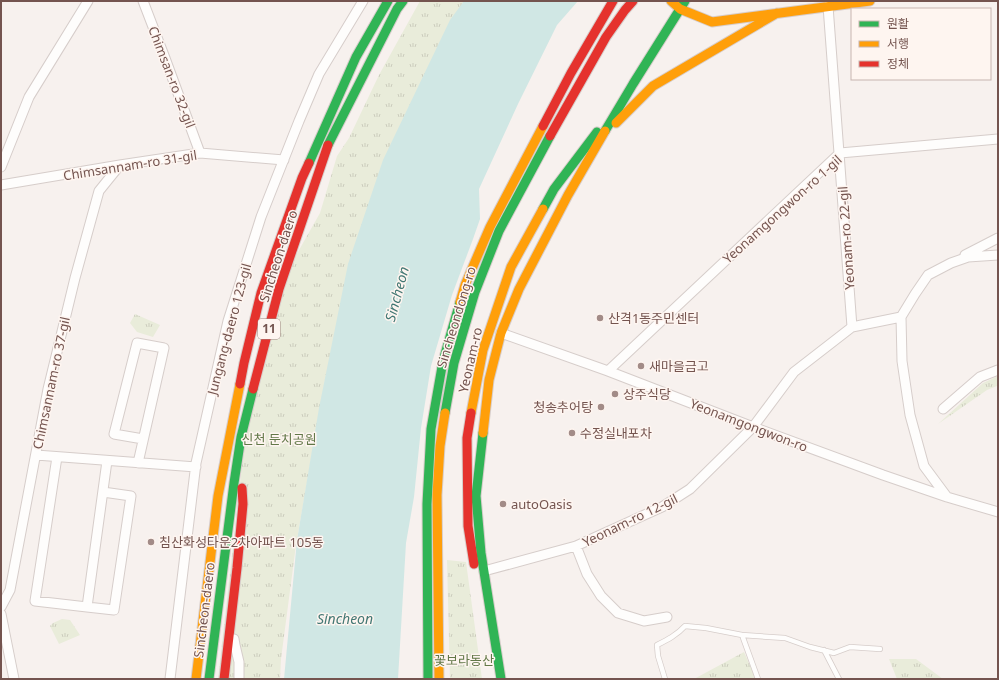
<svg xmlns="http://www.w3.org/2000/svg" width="999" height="680" font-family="'Noto Sans','Noto Sans KR',sans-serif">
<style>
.grass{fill:url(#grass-tufts)}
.water{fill:#d0e7e4}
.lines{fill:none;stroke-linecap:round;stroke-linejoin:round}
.lane-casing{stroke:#d6cdca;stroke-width:6}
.street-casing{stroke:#d6cdca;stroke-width:11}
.fast-casing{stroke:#d7cdca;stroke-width:11}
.slow-casing{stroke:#d7cdca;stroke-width:11}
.jam-casing{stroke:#d7cdca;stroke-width:11}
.lane{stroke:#fefdfc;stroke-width:4.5}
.street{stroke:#fefdfc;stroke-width:9}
.fast{stroke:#30b455;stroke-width:9}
.slow{stroke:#ff9f0a;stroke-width:9}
.jam{stroke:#e5322d;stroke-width:9}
.poi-dot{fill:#a28b87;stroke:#fef5f0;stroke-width:1.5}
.labels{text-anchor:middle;stroke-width:3;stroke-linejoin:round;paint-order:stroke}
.shield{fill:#fef5f0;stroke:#9d847f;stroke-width:1}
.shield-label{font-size:12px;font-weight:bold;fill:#74544f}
.street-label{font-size:13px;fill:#74544f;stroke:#fef5f0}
.poi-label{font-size:13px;fill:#74544f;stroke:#fef5f0;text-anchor:start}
.park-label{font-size:13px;fill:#627848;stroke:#fef5f0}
.water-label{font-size:14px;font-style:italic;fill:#437874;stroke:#fef5f0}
</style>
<defs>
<pattern id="grass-tufts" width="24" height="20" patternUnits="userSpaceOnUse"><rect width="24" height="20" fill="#e9ecda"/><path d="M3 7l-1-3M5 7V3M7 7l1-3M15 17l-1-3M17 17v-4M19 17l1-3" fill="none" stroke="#cbccbd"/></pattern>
</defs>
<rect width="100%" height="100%" fill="#f7f1ee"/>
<path class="grass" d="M420 1H464L325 380 296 545 281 659 280 679H218L246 430 290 266 320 213 337 156 349 138 379 75Z
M135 314 160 325 153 337 137 332 130 323Z
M998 376V387L997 386 987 390 938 424 983 383Z
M447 560 466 562 482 679H450Z
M62 619 70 620 80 635 59 644 50 626 53 623Z
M744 652 756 679H694Z
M889 659H916L943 679H897Z"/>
<path class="water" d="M464 1H578L557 25 518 104 479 189 480 219 473 239 452 295 431 366 421 428 414 497 406 543 398 679H284L297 540 319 408 348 264 383 160 450 20Z"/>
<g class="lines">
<defs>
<path id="lane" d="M742 635 785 638 810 647 834 653 850 647 880 649
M824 650 839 679
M665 679 658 656 657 645C667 640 677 635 685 626L706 628 742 635 758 679"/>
<path id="street" d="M143 1 165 58 200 153
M1 167 29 97 88 1
M1 185 120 165 200 153 284 160
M965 255 998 238
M852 327 901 317
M501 333 608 371 753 427 883 475 947 497 998 512
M608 371 840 153 998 139
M943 409 980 377 998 370
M36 455 196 467
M57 457 35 601 87 607
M138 463 164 348 137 343 114 434 143 439
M103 492 131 496 114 610 87 607 107 461
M947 497 924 466 910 415 902 361 901 317 915 294 928 275 951 263 968 257 998 255
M576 546 587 574 601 596 618 613 644 621 667 617
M484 571 576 546 662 507 690 489 753 427 794 372 852 327 828 6
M1 607 10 590 48 389 75 278 99 191 120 165
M1 614 14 679
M234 639 235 645 239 662V679
M170 679 196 463 228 321 261 217 299 121 319 74 363 1"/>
<path id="fast" d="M605 131 633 84 685 1
M328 145 397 9 403 1
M309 163 356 57 388 1
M543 209 554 189 597 132
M445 413 454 363 475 292 499 231 550 136
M483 433 476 496 481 553 501 679
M209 679 234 483 241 437 253 389
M428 679 427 504 431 429 443 361 460 302"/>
<path id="slow" d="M671 1 680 9 712 22 870 1
M616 123 653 86 777 13
M460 302 465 285 490 227 543 126
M471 413 483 350 511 267 543 209
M483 433 489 380 501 333 519 289 568 195 605 131
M196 679 218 496 240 384
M439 679 437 495 440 446 445 413"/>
<path id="jam" d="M543 126 571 73 613 1
M550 136 606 37 625 10 633 1
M240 384 244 363 261 293 302 178 309 163
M253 389 279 289 328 145
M471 413 467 438 468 526 474 564
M224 679 237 568 243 504 242 488"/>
</defs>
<use href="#lane" class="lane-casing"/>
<use href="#street" class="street-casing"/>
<use href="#fast" class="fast-casing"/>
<use href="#slow" class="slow-casing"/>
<use href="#jam" class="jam-casing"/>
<use href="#lane" class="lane"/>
<use href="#street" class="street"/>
<use href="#fast" class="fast"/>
<use href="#slow" class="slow"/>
<use href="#jam" class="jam"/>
</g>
<g class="poi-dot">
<circle cx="600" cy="318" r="4"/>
<circle cx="641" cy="366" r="4"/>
<circle cx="615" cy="394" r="4"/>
<circle cx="601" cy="407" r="4"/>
<circle cx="572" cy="433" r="4"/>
<circle cx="503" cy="504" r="4"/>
<circle cx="151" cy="542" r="4"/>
</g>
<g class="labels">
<rect class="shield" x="258" y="319" width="22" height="20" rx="3"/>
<g class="shield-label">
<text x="269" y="333">11</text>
</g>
<g class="street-label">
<text transform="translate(172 77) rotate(69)" y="5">Chimsan-ro 32-gil</text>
<text transform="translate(130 165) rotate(-9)" y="5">Chimsannam-ro 31-gil</text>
<text transform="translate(782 209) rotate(-42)" y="5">Yeonamgongwon-ro 1-gil</text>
<text transform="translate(846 238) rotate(-94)" y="5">Yeonam-ro 22-gil</text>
<text transform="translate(278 256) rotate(-72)" y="5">Sincheon-daero</text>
<text transform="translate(456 317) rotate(-73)" y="5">Sincheondong-ro</text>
<text transform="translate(229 329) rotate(-75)" y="5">Jungang-daero 123-gil</text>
<text transform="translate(470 360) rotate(-77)" y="5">Yeonam-ro</text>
<text transform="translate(51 383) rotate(-78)" y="5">Chimsannam-ro 37-gil</text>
<text transform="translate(749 425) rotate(21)" y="5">Yeonamgongwon-ro</text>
<text transform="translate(630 520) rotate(-26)" y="5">Yeonam-ro 12-gil</text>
<text transform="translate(204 610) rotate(-83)" y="5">Sincheon-daero</text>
</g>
<g class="poi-label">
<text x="608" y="323">산격1동주민센터</text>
<text x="649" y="371">새마을금고</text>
<text x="623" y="399">상주식당</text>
<text x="593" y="412" text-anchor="end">청송추어탕</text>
<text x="580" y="438">수정실내포차</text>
<text x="511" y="509">autoOasis</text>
<text x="159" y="547">침산화성타운2차아파트 105동</text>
</g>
<g class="park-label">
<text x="279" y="444">신천 둔치공원</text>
<text x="464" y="665">꽃보라동산</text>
</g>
<g class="water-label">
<text transform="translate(397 294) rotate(-75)" y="5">Sincheon</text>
<text x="345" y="624">Sincheon</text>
</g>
</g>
<rect width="999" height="680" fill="none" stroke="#74544f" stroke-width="4"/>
<rect x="851" y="8" width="140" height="72" fill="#fef5f0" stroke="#c7b5b0"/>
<rect x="859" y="21" width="20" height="6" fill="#30b455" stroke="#c7b5b0"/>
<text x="887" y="28" font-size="12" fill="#74544f">원활</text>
<rect x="859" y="41" width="20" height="6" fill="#ff9f0a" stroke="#c7b5b0"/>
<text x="887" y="48" font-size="12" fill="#74544f">서행</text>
<rect x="859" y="61" width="20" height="6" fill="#e5322d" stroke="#c7b5b0"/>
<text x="887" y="68" font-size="12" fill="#74544f">정체</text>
</svg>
